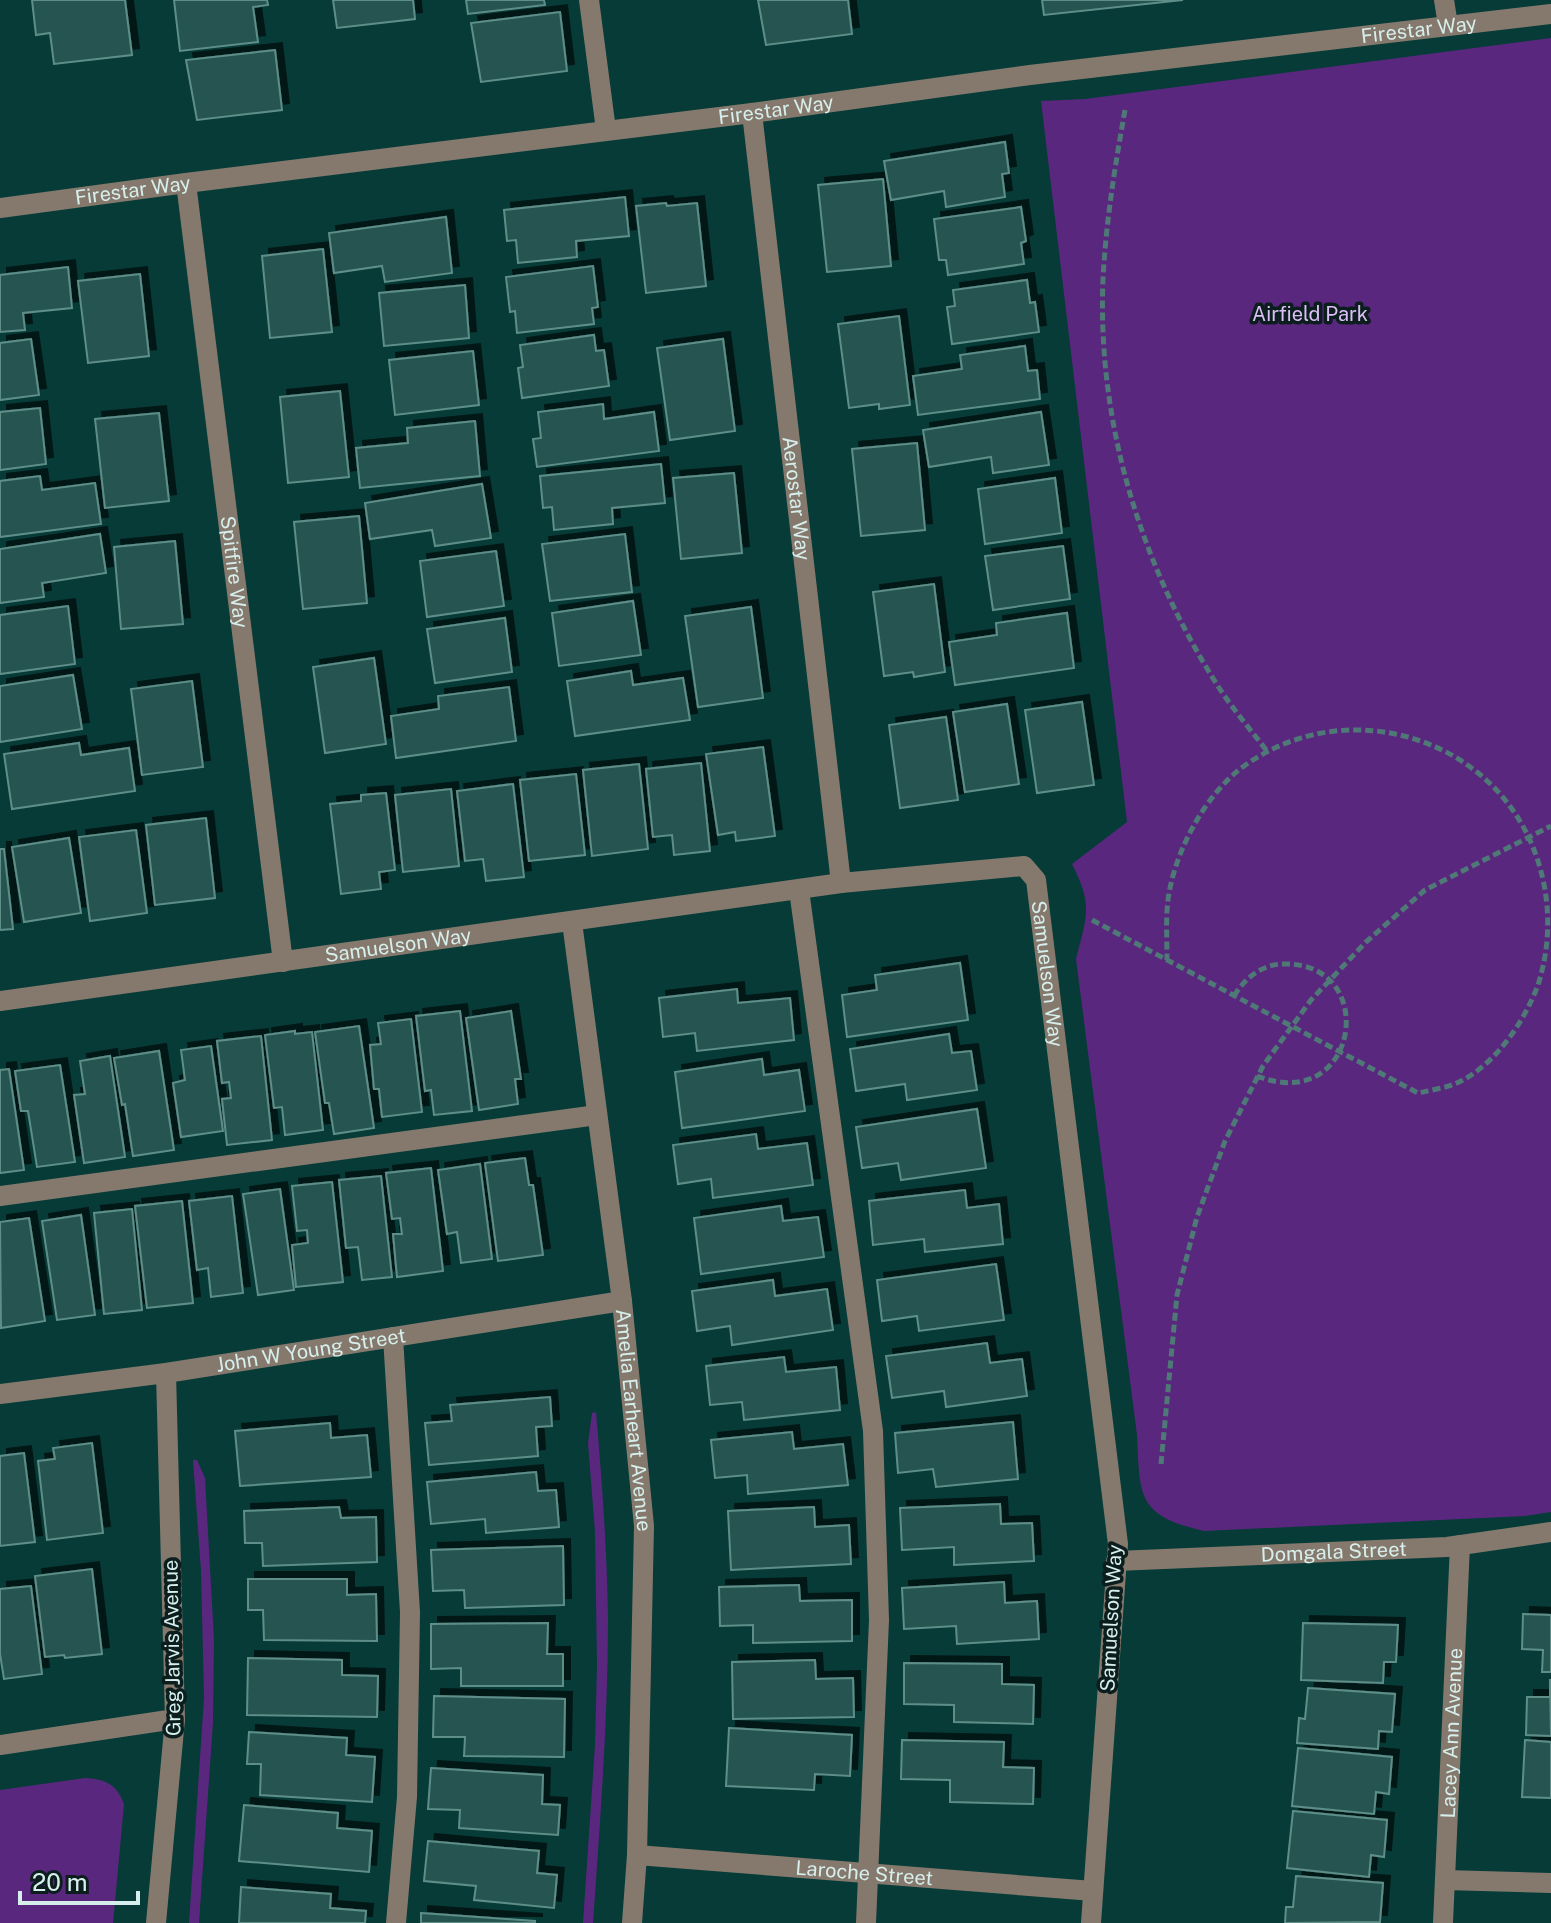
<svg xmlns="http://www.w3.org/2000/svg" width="1551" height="1923" font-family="'Public Sans',sans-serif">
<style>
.green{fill:#5a277f}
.building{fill:#255551;stroke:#5e8e89;stroke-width:2;filter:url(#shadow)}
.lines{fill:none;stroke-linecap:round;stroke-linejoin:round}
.path{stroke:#4e7976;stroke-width:5;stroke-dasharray:8 4;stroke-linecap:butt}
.minor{stroke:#85796d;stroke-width:20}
.labels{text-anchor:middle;stroke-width:7;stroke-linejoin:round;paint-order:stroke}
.street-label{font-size:20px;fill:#d7efec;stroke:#0b1e1d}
.park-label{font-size:20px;fill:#dbc0f5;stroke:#0b1e1d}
</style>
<defs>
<filter id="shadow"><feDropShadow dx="7" dy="-7" stdDeviation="0" flood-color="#0009"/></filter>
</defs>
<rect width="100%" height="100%" fill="#063b38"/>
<path class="green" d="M1551 38V1512L1525 1516 1204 1531C1137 1516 1140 1496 1137 1435L1076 959C1087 916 1093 905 1072 864L1127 822 1041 101 1085 99Z
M596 1412C602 1481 607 1550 608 1619 608 1721 600 1822 593 1923H583L595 1745 597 1665 595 1532 588 1443 592 1413Z
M193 1460H197L205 1478 214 1640 213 1722 199 1923H189L204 1698 201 1571Z
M85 1778C105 1779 117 1784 124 1804L113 1923H0V1790Z"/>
<path class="building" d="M32 0H125L132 55 54 64 50 33 36 35Z
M174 0H267L268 5 253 7 258 42 180 51Z
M333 0H413L415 19 337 28Z
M466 0H544L545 5 468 14Z
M758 0H848L852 34 766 45Z
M1042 0H1183L1044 15Z
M560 12 567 71 481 82 471 23Z
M275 50 282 110 197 120 186 60Z
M1005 142 1009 173 1002 174 1005 197 946 207 944 191 891 200 884 161Z
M883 179 891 266 827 272 818 185Z
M625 197 629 236 576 241 577 257 518 263 516 240 507 241 504 210Z
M666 203 667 206 697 203 706 286 646 293 636 206Z
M1021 207 1026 241 1021 243 1024 264 948 275 946 260H939L934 219Z
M446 217 452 273 385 282 382 266 334 273 329 233Z
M323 249 332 332 270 338 262 256Z
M593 266 598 307 592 308 594 324 517 333 515 311 510 312 506 277Z
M68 267 72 308 23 313 25 330 0 332V275Z
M140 274 149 356 88 363 78 281Z
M1027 280 1030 303 1035 302 1039 332 952 344 947 307 955 306 953 290Z
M465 285 469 338 384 346 379 293Z
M899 316 910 405 879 409V404L849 408 838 324Z
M594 335 596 351 604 350 609 386 522 398 518 368 523 367 520 345Z
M31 339 39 395 0 400V343Z
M723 339 735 431 670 440 657 348Z
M1025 346 1028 371 1037 370 1040 399 918 415 913 376 962 369 960 355Z
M473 351 479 405 395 415 389 360Z
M340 391 349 477 288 483 280 397Z
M603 404 604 419 654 412 659 451 537 467 533 439 541 438 538 412Z
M40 408 46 464 0 470V412Z
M1041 412 1049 465 993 473 991 457 929 467 923 430Z
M159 413 169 501 105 508 95 419Z
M475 421 480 476 360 488 356 448 408 443 407 428Z
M917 443 925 530 861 536 852 449Z
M661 464 665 503 612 508 613 524 554 530 552 507 543 508 540 476Z
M734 473 742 553 681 559 673 478Z
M40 476 42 490 95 483 101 524 0 537V481Z
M1055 478 1062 533 985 544 978 489Z
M482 484 491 538 435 546 432 530 370 539 365 503Z
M359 516 367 603 303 609 294 522Z
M100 534 106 573 42 583 44 597 0 603V549Z
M625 534 632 592 550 601 542 544Z
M175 541 183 624 121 629 114 547Z
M1063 546 1070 599 993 610 985 556Z
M496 551 504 606 427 617 420 561Z
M934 584 945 672 914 677 913 672 884 676 873 592Z
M633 601 641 655 559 666 552 613Z
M68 606 75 664 0 674V615Z
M751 607 763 698 698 707 685 616Z
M1067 613 1074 668 955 685 949 642 997 635 996 623Z
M505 618 512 672 435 683 427 629Z
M374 658 386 744 325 753 313 667Z
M631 671 633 685 683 678 690 720 575 736 567 681Z
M73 675 82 729 0 742V686Z
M192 681 203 767 142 775 131 689Z
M509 687 516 741 396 758 391 716 439 709 438 696Z
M1082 702 1094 785 1037 793 1025 710Z
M1007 704 1019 784 965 792 953 712Z
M946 717 958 800 900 808 889 725Z
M79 743 81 755 129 748 135 791 12 809 4 754Z
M763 747 775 836 736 841 735 832 718 835 706 754Z
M701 763 710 851 674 855 672 835 653 837 646 769Z
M639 764 648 849 592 856 583 770Z
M576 774 585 855 529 861 520 780Z
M513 784 524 877 486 881 483 859 465 861 457 791Z
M451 789 459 866 403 872 395 795Z
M386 793 395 870 379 872 381 889 341 894 330 804 361 801V795Z
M206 818 215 898 155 905 146 825Z
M136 830 147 913 90 921 79 837Z
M69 838 81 913 24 922 12 847Z
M0 849H4L13 929 0 930Z
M960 963 968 1020 847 1037 842 995 877 990 875 975Z
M737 989 738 1003 790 998 794 1040 697 1051 695 1033 663 1037 659 998Z
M460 1011 472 1111 434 1115 431 1090 425 1091 416 1016Z
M511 1011 521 1079H515L518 1104 479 1110 466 1018Z
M411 1019 422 1112 382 1117 379 1089H374L370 1045 381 1044 378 1023Z
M359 1026 374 1128 334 1134 329 1103H325L315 1032Z
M295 1031V1034L312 1032 323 1130 285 1135 282 1107 274 1108 265 1035Z
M949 1034 952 1053 971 1051 977 1090 907 1100 905 1084 856 1091 850 1049Z
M261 1036 272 1140 227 1145 222 1099 231 1098 229 1082 222 1083 217 1041Z
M211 1046 223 1131 181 1137 173 1083 185 1080 181 1050Z
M159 1051 174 1150 133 1156 125 1104 122 1105 114 1058Z
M110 1056 125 1157 84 1163 74 1095 85 1094 80 1061Z
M762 1059 764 1075 799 1070 805 1111 682 1128 675 1072Z
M60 1065 75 1162 37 1167 28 1111H21L15 1071Z
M9 1069 24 1170 0 1173V1070Z
M977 1109 986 1168 901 1180 898 1163 862 1168 856 1127Z
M756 1134 758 1149 807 1143 813 1185 713 1198 711 1179 678 1184 673 1145Z
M525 1158 529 1185H533L543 1255 498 1261 485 1163Z
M480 1164 492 1259 461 1263 457 1232 447 1234 438 1170Z
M431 1168 443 1271 397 1277 393 1234H402L400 1218 392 1219 386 1173Z
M381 1176 392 1277 362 1280 358 1247 346 1248 339 1180Z
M332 1182 343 1282 296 1287 292 1245 308 1243 307 1230 297 1231 292 1186Z
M280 1189 294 1290 258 1295 243 1194Z
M965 1190 967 1208 999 1204 1003 1244 925 1252 924 1239 873 1245 869 1201Z
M232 1196 243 1293 211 1297 208 1268 197 1270 189 1201Z
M182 1201 193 1303 147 1308 135 1206Z
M781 1206 783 1221 818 1217 824 1257 701 1274 694 1218Z
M132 1209 142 1310 104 1314 94 1213Z
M81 1215 95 1315 57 1320 42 1221Z
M29 1218 45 1321 1 1328 0 1222Z
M996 1264 1004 1320 919 1331 917 1316 882 1321 877 1280Z
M773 1280 775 1296 827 1289 833 1330 732 1345 730 1326 697 1331 692 1291Z
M987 1343 990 1363 1022 1359 1027 1396 946 1407 944 1391 892 1398 886 1356Z
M784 1357 786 1372 836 1367 840 1410 744 1420 742 1402 710 1405 706 1366Z
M550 1397 552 1426 536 1427 538 1456 429 1465 425 1423 452 1421 450 1405Z
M1013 1422 1018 1479 936 1487 933 1469 898 1473 895 1433Z
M330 1423 331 1438 367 1435 371 1477 240 1486 235 1431Z
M792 1432 794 1449 843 1444 848 1485 748 1494 747 1475 715 1478 711 1440Z
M92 1443 103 1533 47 1540 38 1461 55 1459 53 1448Z
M24 1453 35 1542 0 1546V1456Z
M536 1472 538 1491 556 1490 559 1527 486 1533 485 1519 431 1524 427 1482Z
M1000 1504 1001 1524 1032 1523 1034 1561 954 1565V1547L902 1550 900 1508Z
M339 1507 341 1518 376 1517 377 1562 263 1566 262 1543H245L244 1511Z
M814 1507 815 1527 849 1525 851 1564 731 1570 728 1511Z
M563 1546 564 1605 465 1608 464 1590 433 1591 431 1550Z
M92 1569 102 1654 65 1658 64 1655 45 1657 35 1576Z
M248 1579H347V1595L376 1594 377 1641 264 1640 263 1610H248Z
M1004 1582 1005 1603 1037 1601 1039 1639 957 1644 956 1626 904 1629 902 1588Z
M799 1585 800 1601 852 1600V1641L753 1643V1625L720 1626 719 1587Z
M31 1586 42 1674 4 1679 0 1654V1589Z
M1523 1614 1551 1615V1672H1542L1543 1650 1522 1649Z
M548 1623 547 1654H563V1686H461V1668L431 1669V1624Z
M1303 1623 1398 1625 1396 1662H1384L1383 1683 1301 1680Z
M248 1658 342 1660V1675L378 1676 377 1717 247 1715Z
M815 1660 816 1679 853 1678 854 1717 733 1719 732 1662Z
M904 1663 1002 1664V1684L1034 1685 1033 1724 954 1722V1705L904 1704Z
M1550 1679 1551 1736 1526 1735 1527 1697H1550Z
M1308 1688 1395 1694 1392 1732 1379 1731 1378 1749 1297 1743 1299 1718 1305 1719Z
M434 1696 565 1699 564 1757 464 1756 465 1737H433Z
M729 1728 852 1735 850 1776 815 1774 814 1790 726 1786Z
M249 1732 347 1738 346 1755 375 1757 372 1802 260 1795 261 1764H247Z
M902 1740 1004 1742 1003 1767 1034 1768 1033 1804 950 1802V1780L901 1779Z
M1525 1740 1551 1742V1798L1522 1797Z
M1298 1748 1392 1757 1389 1794 1376 1792 1374 1814 1292 1806Z
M431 1768 543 1775 542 1804 560 1805 558 1835 459 1828 460 1810 428 1809Z
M244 1805 338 1813 337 1828 372 1831 369 1872 239 1861Z
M1293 1811 1387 1820 1384 1857 1371 1855 1369 1877 1287 1868Z
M428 1841 539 1851 537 1873 557 1875 554 1908 474 1900 476 1886 424 1881Z
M1296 1876 1383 1883 1380 1922 1285 1923 1286 1907H1293Z
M241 1887 331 1894 330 1908 366 1911 365 1923H239Z
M421 1913 535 1921V1923H421Z"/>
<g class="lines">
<path class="path" d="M1125 110C1115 166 1106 221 1103 279 1097 421 1140 563 1216 683 1231 707 1250 729 1267 751
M1092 920C1201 978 1310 1036 1418 1093 1431 1090 1447 1088 1459 1082 1496 1064 1524 1022 1538 985 1551 944 1551 902 1538 861 1498 736 1344 690 1240 769 1205 797 1179 845 1170 888 1165 911 1167 936 1167 960
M1234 996C1245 978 1262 964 1284 964 1381 962 1359 1116 1257 1076
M1161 1464 1177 1295 1197 1217 1225 1141 1263 1066 1311 1000 1366 942 1425 890 1551 826"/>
<g class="minor">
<path d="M589 0 606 130"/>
<path d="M1444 0 1448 25"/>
<path id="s1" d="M752 113 841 883"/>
<path id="s2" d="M186 183 283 962"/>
<path id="s3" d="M0 208 186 183 752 113 1030 75 1551 14"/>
<path d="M799 890 873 1431 879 1620 866 1923"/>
<path id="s4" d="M572 922 622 1301 644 1526 637 1855 632 1923"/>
<path id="s5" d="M0 1001 841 883 1024 866 1036 880 1118 1544 1091 1923"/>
<path d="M0 1196 597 1115"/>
<path d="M393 1337 410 1612 407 1797 396 1923"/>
<path id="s6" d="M0 1394 166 1373 622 1301"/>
<path id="s7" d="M1116 1561 1447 1547 1551 1532"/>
<path d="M0 1745 175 1719"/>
<path id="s8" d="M637 1855 1093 1891"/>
<path d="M1445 1880 1551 1883"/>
<path d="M156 1923 175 1719 166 1373"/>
<path id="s9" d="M1443 1923 1460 1545"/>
</g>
</g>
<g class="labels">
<g class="street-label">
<text dy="7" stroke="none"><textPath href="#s3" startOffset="1430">Firestar Way</textPath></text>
<text dy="7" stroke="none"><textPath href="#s3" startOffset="782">Firestar Way</textPath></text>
<text dy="7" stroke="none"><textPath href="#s3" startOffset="134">Firestar Way</textPath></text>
<text dy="7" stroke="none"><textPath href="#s1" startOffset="388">Aerostar Way</textPath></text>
<text dy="7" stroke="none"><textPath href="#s2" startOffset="392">Spitfire Way</textPath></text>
<text dy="7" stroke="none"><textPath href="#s5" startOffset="402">Samuelson Way</textPath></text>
<text dy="7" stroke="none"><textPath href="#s5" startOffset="1146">Samuelson Way</textPath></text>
<text dy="7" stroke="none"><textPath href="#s6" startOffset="314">John W Young Street</textPath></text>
<text dy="7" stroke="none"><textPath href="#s4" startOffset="502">Amelia Earheart Avenue</textPath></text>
<text dy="7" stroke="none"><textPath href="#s7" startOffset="218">Domgala Street</textPath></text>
<text transform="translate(1111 1618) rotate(-87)" y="7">Samuelson Way</text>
<text transform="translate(172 1648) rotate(-91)" y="7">Greg Jarvis Avenue</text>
<text dy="7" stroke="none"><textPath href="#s9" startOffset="190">Lacey Ann Avenue</textPath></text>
<text dy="7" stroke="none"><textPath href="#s8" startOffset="228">Laroche Street</textPath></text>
</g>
<g class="park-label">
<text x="1310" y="321">Airfield Park</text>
</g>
</g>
<path d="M20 1891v12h118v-12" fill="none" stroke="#d7efec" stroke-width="4"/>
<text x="32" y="1891" font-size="24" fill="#d7efec" stroke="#0b1e1d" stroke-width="6" paint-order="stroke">20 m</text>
</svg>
